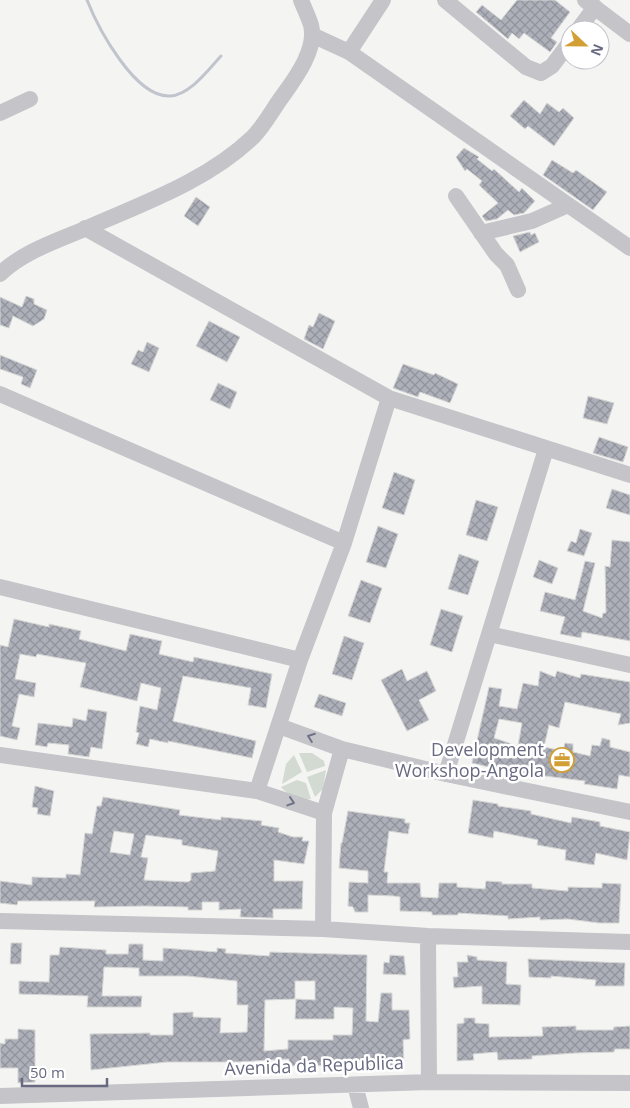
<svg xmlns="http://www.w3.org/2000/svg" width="630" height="1108" font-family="'Open Sans',sans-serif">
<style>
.grass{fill:#d2dad2}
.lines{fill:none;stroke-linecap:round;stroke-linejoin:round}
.stream{stroke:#c1c4cc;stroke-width:3}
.building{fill:url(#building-cross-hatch);stroke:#d6d7d5;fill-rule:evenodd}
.minor{stroke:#c4c4c9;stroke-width:16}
.oneway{stroke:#707387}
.labels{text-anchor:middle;stroke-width:5;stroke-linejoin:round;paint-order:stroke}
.poi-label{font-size:18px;fill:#676a80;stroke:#fff;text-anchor:end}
.street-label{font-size:18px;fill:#676a80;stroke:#fff}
</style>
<defs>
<pattern id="building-cross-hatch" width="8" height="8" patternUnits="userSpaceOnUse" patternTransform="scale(1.25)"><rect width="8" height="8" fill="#aeb0b9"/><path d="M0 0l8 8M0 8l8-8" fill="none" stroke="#91939c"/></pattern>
</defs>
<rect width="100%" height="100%" fill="#f4f5f2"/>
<path class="grass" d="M299 753H312L324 761 325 766 307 772Z
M294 755 302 772 282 784 286 764Z
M326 770 323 789 315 797 307 777Z
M297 780 306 783 311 799C301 801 287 795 281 787Z"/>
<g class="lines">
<path class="stream" d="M87 0C98 28 135 98 170 96 190 95 209 69 221 56"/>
</g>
<path class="building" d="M517 0H555L570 12 551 38 557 42 550 52 524 33 519 39 512 33 508 39 476 12 482 5 501 20Z
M524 100 540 114 547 103 559 112 563 108 574 118 554 146 528 126 525 129 510 116Z
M464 148 479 157 477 159 492 171 494 169 519 192 522 188 535 201 524 213 514 215 508 210 497 219 486 221 482 216 498 203 479 185 482 181 467 169 465 171 456 157Z
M552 160 573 173 576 170 607 192 593 210 543 175Z
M196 197 210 207 198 226 184 216Z
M530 232 531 235 535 233 539 242 520 252 513 236Z
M26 296 34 299V304L47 310 44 319 33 326 13 316 9 328 0 325V297L22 307Z
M319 313 335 321 323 349 304 339 309 325 313 327Z
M209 321 240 337 227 362 196 346Z
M147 342 159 348 149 372 131 364 138 350 143 352Z
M0 355 37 370 30 388 21 384 23 377 0 369Z
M403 364 434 375 435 373 458 384 450 403 420 392 418 397 393 388Z
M218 383 237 392 230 409 210 400Z
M588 396 614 403 607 424 583 418Z
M599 437 628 447 623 462 593 453Z
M394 472 415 480 404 515 382 508Z
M612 489 630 495V515L606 508Z
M476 500 498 507 487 541 466 535Z
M378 526 398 534 386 568 366 562Z
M580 529 592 533 584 556 567 551 571 541 576 543Z
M612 540 630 542V641L582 632 581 638 560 634 565 617 540 611 545 592 575 600 585 561 595 563 583 611 602 618 603 613H606L605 566 610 567Z
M459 554 479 561 468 595 448 589Z
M539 560 558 568 552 584 533 577Z
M361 580 382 588 370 623 348 616Z
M441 609 463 616 452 652 430 645Z
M14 619 49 627V624L81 631 79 639 126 651 130 634 152 639 162 641 159 654 193 662 194 657 272 674 266 708 248 705 251 688 183 676 173 721 256 741 252 758 168 741V743L150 739 148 747 136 744 139 733 136 732 140 706 157 710 161 688 141 683 137 701 80 687 86 663 37 654 36 657 20 654 15 679 36 683 34 697 19 694 12 726 20 728 17 740 0 736V645L8 647Z
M344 636 364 643 352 680 332 674Z
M402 669 407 681 427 671 436 691 419 700 429 720 407 731 381 680Z
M540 671 555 677 557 671 580 678 581 674 630 682V723L618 725 621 714 565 702 559 728 549 725 544 747 563 751 565 743 573 744V752L590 756 592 745 600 746 602 738 610 740V747L630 752V777L619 775 617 789 584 784 585 781 537 775 536 778 472 763 489 687 502 689 499 706 517 709 523 683 538 686ZM499 719 522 723 518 746 494 738Z
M319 694 346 703 342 716 314 707Z
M88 709 107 712 102 749 91 747 89 757 68 754 69 745 48 743 47 747 35 745 38 723 72 727 73 718 86 721Z
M35 786 54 791 50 816 37 814 38 808 32 807Z
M103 797 180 810 179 815 221 820V817L262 821 261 825 279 828 278 832 293 837H303L302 841H309L304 864 274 860V881H303L302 909H273V918L240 917 241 909 219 910V902H202V910H188V907L145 906 94 907 95 901H18L17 905 0 903V881L32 885V877L66 878V874L80 875 85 833 92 834 97 806H101ZM114 831 134 834 130 855 110 852ZM146 835 182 840V845L218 851 215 871 191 873V880L188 882 144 880 148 858 141 857Z
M473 800 498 804V806L531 811V814L571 823 572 817 600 822V826L630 832 627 860 596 853 594 865 565 860 566 850 537 845 538 840 494 831 493 838 468 833Z
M348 811 405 819V823H410L408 834 389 831 384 872H388L387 883H420L421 897 438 898 439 883H457V887L485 889 486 881 502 882V884H532V888L568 891V887L602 888V883L621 884 619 923H599L568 919 540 920V917L508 919V916L458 913V915H432V912L400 911V897L394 896 368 895V912H355L353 907 348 906 349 882 368 883V871L339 868 341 843H342Z
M11 943H22L21 964H10Z
M129 944H143V960L163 961V948L217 952V948L226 949 225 953 269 956 270 952 367 955 366 1021 378 1022 381 993H392V1010H409L410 1039 403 1040 404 1065 353 1067V1065L289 1066V1059L237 1062H167L91 1070 90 1034 150 1033V1035H173V1013L193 1012V1017L221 1018 220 1033 247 1032 248 1005H237V981L187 976H139V968L104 967 102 996H142L141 1007H87L88 996 19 994V981L49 982 50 955H59L60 947 106 950V954H128ZM295 981H315V1000L296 999 295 1019H334V1007L353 1008 352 1035H333V1040H288V1049L264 1051 265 1000 295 999Z
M390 955 404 956 406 975 383 974 384 962 389 963Z
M467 955 477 957V960L507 962 506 984 521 985 520 1005 482 1004V986L454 988 453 977H458L457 962H468Z
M528 959 625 963 624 986H595L596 980 551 976V978L529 977Z
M464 1018H475V1023L489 1024V1037L543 1036 542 1027 576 1026V1030H613L614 1027 630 1026V1049H615L614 1052 576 1053 532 1056V1059L498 1060 497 1052 473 1054 474 1060 457 1061V1024L464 1023Z
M18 1029 35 1030V1082L18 1083V1068H0V1043L5 1044V1039H18Z"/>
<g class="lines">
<path class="minor" d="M445 0 526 67 541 73 552 66 570 42
M585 0 630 34
M578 30 595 7
M312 35 349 52 630 248
M349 52 383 0
M0 113 30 99
M456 196 496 254 507 265 518 290
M85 228 389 398 630 475
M481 233 532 221 568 205
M0 274C24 251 57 241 87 228 144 203 207 181 253 137 265 125 274 107 284 94 297 76 317 48 311 25 308 16 304 8 301 0
M0 394 344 543
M0 587 300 660
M489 634 630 665
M279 726 342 749 446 774 630 812
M0 755 257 791 324 813
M446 774 546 449
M257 791 300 660 344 543 389 398
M0 921 323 929 428 936 630 942
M323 929 324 813 342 749
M428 936 429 1082
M355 1085 361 1108
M0 1096 429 1082 630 1083"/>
</g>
<defs><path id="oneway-chevron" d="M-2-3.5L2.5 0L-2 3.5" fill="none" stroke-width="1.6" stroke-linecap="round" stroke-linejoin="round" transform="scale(1.25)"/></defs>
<g class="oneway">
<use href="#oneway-chevron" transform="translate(311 737) rotate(-160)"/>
<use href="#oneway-chevron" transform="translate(291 802) rotate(18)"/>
</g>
<defs>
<symbol id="office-ring" viewBox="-11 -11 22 22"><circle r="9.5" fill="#fff" stroke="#d29f35" stroke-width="1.5"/><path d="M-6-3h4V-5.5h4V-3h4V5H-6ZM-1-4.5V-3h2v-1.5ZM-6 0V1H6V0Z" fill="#d29f35"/></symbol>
</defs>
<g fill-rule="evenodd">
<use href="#office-ring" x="548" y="746" width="28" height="28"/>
</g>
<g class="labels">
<g class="poi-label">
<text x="544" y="756">Development<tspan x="544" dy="21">Workshop-Angola</tspan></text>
</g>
<g class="street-label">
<text transform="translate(314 1066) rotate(-2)" y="6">Avenida da Republica</text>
</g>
</g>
<g transform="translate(585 45) rotate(112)"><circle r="24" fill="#ffffff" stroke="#c2c3cc"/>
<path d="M0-4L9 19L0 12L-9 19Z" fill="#d29f35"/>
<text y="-8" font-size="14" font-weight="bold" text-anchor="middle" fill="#676a80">N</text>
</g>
<path d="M22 1078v8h85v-8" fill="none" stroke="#676a80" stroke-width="2.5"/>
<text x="30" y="1078" font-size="15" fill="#676a80" stroke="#ffffff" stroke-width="4" paint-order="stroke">50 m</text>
</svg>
